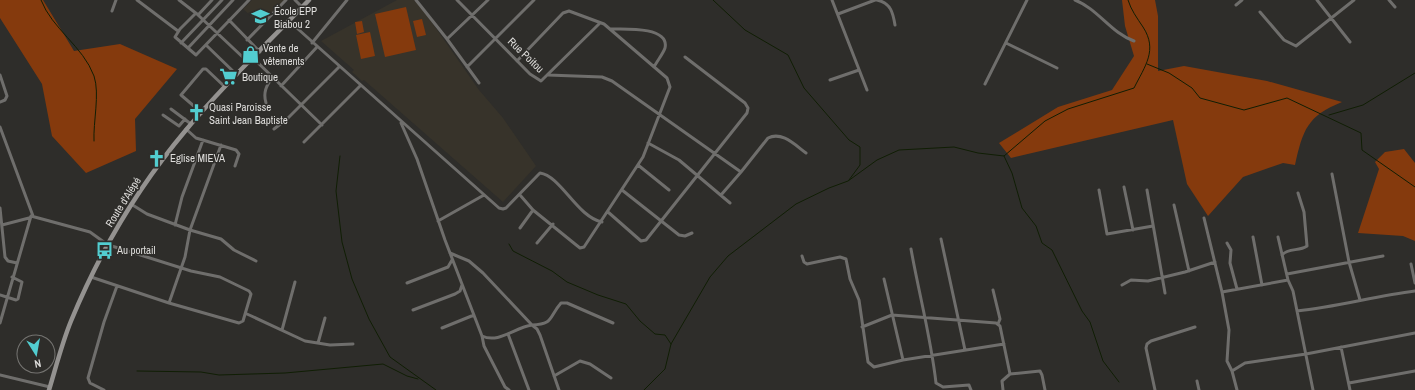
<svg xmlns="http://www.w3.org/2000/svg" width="1415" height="390" font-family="'Archivo Narrow',sans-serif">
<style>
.built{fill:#37332a}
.green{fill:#853a0d}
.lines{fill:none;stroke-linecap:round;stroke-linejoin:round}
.stream{stroke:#101e04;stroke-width:1}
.minor{stroke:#6f6e6c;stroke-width:3}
.secondary{stroke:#949290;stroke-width:4.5}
.labels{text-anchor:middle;stroke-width:3;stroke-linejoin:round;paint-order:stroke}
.poi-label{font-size:11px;fill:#dddcda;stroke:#2e2d2a;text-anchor:start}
.street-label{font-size:11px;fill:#dddcda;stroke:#2e2d2a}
</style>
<rect width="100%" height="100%" fill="#2e2d2a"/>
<path class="built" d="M252 0H285L261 25 243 9Z
M397 0H414L419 4 479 90 503 118 536 166 503 202 364 80 362 81 352 72 354 70 321 41Z"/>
<path class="green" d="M0 0H43L74 51 120 44 177 69 135 119 136 151 86 173 52 136 42 84 0 18Z
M1122 0H1155L1158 16V71L1184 66 1267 81 1342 102C1307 116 1303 130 1295 165L1283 163 1243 177 1208 216 1187 184 1173 120 1011 158 999 143 1058 107 1112 90 1134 56 1125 26Z
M406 7 416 50 385 57 375 14Z
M422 19 426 35 417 37 413 21Z
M362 21 364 32 357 34 355 22Z
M370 32 375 56 361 59 356 35Z
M1404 149 1415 163V241L1403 236 1358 233 1379 169 1375 162 1385 152Z"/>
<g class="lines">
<path class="stream" d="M41 0C52 29 83 46 94 76 100 94 93 122 94 141
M713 0 745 30 788 55 804 88 849 140 860 147V165L849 180
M1147 64 1169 73 1192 88 1200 98 1244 110 1287 98 1361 133 1362 150 1415 187
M1329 115 1363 105 1415 73
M340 156 336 191 342 242 352 279 369 319 390 357 436 390
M1004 156 1012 173 1022 208 1036 226 1042 243 1052 250 1082 311 1090 322 1103 361 1119 382
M509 244 513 251 552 271 567 282 598 295 626 304 640 321 655 334 665 335 671 344
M137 371 201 372 219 375 285 373 383 364 407 376 418 379
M644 390 665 369 671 344 710 277 728 256 796 204 829 188 848 181 877 160 899 150 954 147 978 153 1004 156 1045 121 1068 109 1134 88C1145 66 1158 50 1143 27 1137 18 1131 10 1128 0"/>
<path class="minor" d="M137 0 178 31
M179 0 197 14
M212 0 198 15 249 63
M295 0 302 7
M416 0 447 39 479 83
M457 0 530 74 541 81 600 23
M832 0 867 90
M877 0C891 3 893 13 895 25
M1075 0C1098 9 1111 33 1134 41
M1317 0 1350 42
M1389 0 1395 7
M1236 5 1242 0
M112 11 116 0
M1260 12 1284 40 1296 46 1354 0
M196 13 180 29 175 37 196 55 249 0
M838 14 875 0
M229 20 260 52
M289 21 499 208 503 209 506 208 538 175 540 173C561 176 577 217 602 222
M610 29C623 29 670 26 665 48 663 54 657 61 654 67
M447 39 488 0
M247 40 286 0
M181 43 222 0
M312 43 347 0
M1006 43 1057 68
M206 45 237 75
M188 48 233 0
M253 58 322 125
M517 61 563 13 569 11 604 24 667 78 670 87 643 157 584 247 580 248 575 244 533 210 520 195
M467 67 534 0
M0 75 7 96 5 100 0 102
M548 75 602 77 612 81 741 172 768 138C782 131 795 145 806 153
M830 80 859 70
M985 84 1027 0
M281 86 317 47
M266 103C263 93 266 86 272 78
M171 109 191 124
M202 113 181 95 203 69H206L225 87
M163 115 179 126 185 119
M401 123 417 159 445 240 482 336 484 346 505 387 509 390
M0 127 33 216
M186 129 196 138 236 150 239 154 235 166
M274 129 287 119 339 67
M304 142 360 86
M648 143 679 160 730 203
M221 145 190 230 221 239 234 250 256 261
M638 165 669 190
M1332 174 1349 262 1360 300
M1124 187 1133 230
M622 190 679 235 685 236 692 233
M1099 190 1107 234 1153 226
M1147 190 1165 293
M721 195 741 172
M131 204 147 214 190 230 185 257 169 303
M1174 205 1189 271
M0 208 5 257 8 261 17 263
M608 212 641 241 646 240 747 113 748 108 745 103 685 57
M1204 218 1222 292 1229 330 1227 361 1232 371 1237 390
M438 221 484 195
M2 225 29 218
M175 225 182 197 203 140
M520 228 533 210
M1253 237 1262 285
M941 239 965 350
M537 243 553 224
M1227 243 1231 250 1230 263 1237 289
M911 249C919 294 931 338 936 383L943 387 969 385 971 390
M450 253 469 261 483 273 532 325C554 324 548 318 561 303H567L613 323
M1282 255C1289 247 1299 252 1307 246L1304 212 1298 193
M802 256 804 262 807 264 840 257 846 259 850 279 859 300 868 362 874 367 903 360
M1411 264 1415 283
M1287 274 1383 256
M884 279 903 360 1004 344
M1288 280 1293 291 1313 390
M407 283 448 267 452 260
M1122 285 1131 280 1148 281 1185 272 1215 262
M993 290 1000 319 998 324
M1222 292 1288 280 1278 237
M0 295 16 300 18 299 22 282 12 277
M413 310 455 294 460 291 462 285
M1297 311C1337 307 1375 296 1415 291
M247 314 305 341 330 345 353 344
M0 323 31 216 90 232 108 245 115 247 191 271 220 277 249 291 251 294 243 321 239 323 169 303 91 277
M862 327 892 315 996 323 1000 326 1010 374 1040 371 1042 375 1045 390
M442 328 474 315
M282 330 295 282
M508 334 529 390
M482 336C499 344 515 327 532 325L537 329 540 335 559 390
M318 343 325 318
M1341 347 1350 390
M1232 371 1245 363 1306 354 1415 333
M0 375 50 387
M554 376 580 361 590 364 611 378
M1197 381 1199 390
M1349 383 1415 371
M104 390 90 383 88 378 104 322 117 286
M1003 390 1002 381 1010 374
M1155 390 1146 348 1147 344 1151 341 1195 327"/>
<path class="secondary" d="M49 390C56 367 62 343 71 321 100 251 138 187 186 130 224 84 268 43 309 0"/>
</g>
<defs>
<symbol id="school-bare" viewBox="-9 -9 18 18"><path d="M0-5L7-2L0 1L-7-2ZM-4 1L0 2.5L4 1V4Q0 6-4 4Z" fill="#52cdd0" stroke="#2e2d2a" stroke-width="2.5" paint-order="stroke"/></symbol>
<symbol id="shop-bare" viewBox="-9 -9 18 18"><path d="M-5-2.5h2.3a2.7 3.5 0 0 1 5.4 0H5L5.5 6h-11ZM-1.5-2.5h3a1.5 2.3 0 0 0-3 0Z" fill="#52cdd0" stroke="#2e2d2a" stroke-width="2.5" paint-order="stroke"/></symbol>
<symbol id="supermarket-bare" viewBox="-9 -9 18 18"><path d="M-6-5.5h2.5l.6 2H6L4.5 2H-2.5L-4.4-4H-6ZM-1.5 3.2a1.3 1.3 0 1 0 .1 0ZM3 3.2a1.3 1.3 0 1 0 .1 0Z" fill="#52cdd0" stroke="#2e2d2a" stroke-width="2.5" paint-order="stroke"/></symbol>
<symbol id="church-bare" viewBox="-9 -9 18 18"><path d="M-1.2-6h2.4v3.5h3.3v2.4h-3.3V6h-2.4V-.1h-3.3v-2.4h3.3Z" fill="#52cdd0" stroke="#2e2d2a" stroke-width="2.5" paint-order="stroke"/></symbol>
<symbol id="bus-bare" viewBox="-9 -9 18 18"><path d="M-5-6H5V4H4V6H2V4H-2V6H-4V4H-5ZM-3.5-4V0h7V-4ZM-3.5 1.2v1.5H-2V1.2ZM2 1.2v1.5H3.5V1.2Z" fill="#52cdd0" stroke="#2e2d2a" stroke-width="2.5" paint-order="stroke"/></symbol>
</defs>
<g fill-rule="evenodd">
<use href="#school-bare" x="248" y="4" width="25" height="25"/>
<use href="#shop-bare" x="238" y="42" width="25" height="25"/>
<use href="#supermarket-bare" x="216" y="64" width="25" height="25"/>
<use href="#church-bare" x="184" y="100" width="25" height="25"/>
<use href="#church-bare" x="144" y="146" width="25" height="25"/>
<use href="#bus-bare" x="92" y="238" width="25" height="25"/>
</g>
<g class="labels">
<g class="poi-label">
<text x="274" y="15">École EPP<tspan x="274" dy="13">Biabou 2</tspan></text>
<text x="263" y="52">Vente de<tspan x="263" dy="13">vêtements</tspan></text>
<text x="242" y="81">Boutique</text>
<text x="209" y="111">Quasi Paroisse<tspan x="209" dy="13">Saint Jean Baptiste</tspan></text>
<text x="170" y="162">Eglise MIEVA</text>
<text x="117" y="254">Au portail</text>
</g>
<g class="street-label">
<text transform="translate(526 55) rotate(44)" y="4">Rue Poitou</text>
<text transform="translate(123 202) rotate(-58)" y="4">Route d'Alépé</text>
</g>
</g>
<g transform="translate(36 354) rotate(169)"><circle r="19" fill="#2e2d2a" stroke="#747370"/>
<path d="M0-3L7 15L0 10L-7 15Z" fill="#52cdd0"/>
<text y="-6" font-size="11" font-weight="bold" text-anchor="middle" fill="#dddcda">N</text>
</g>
</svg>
